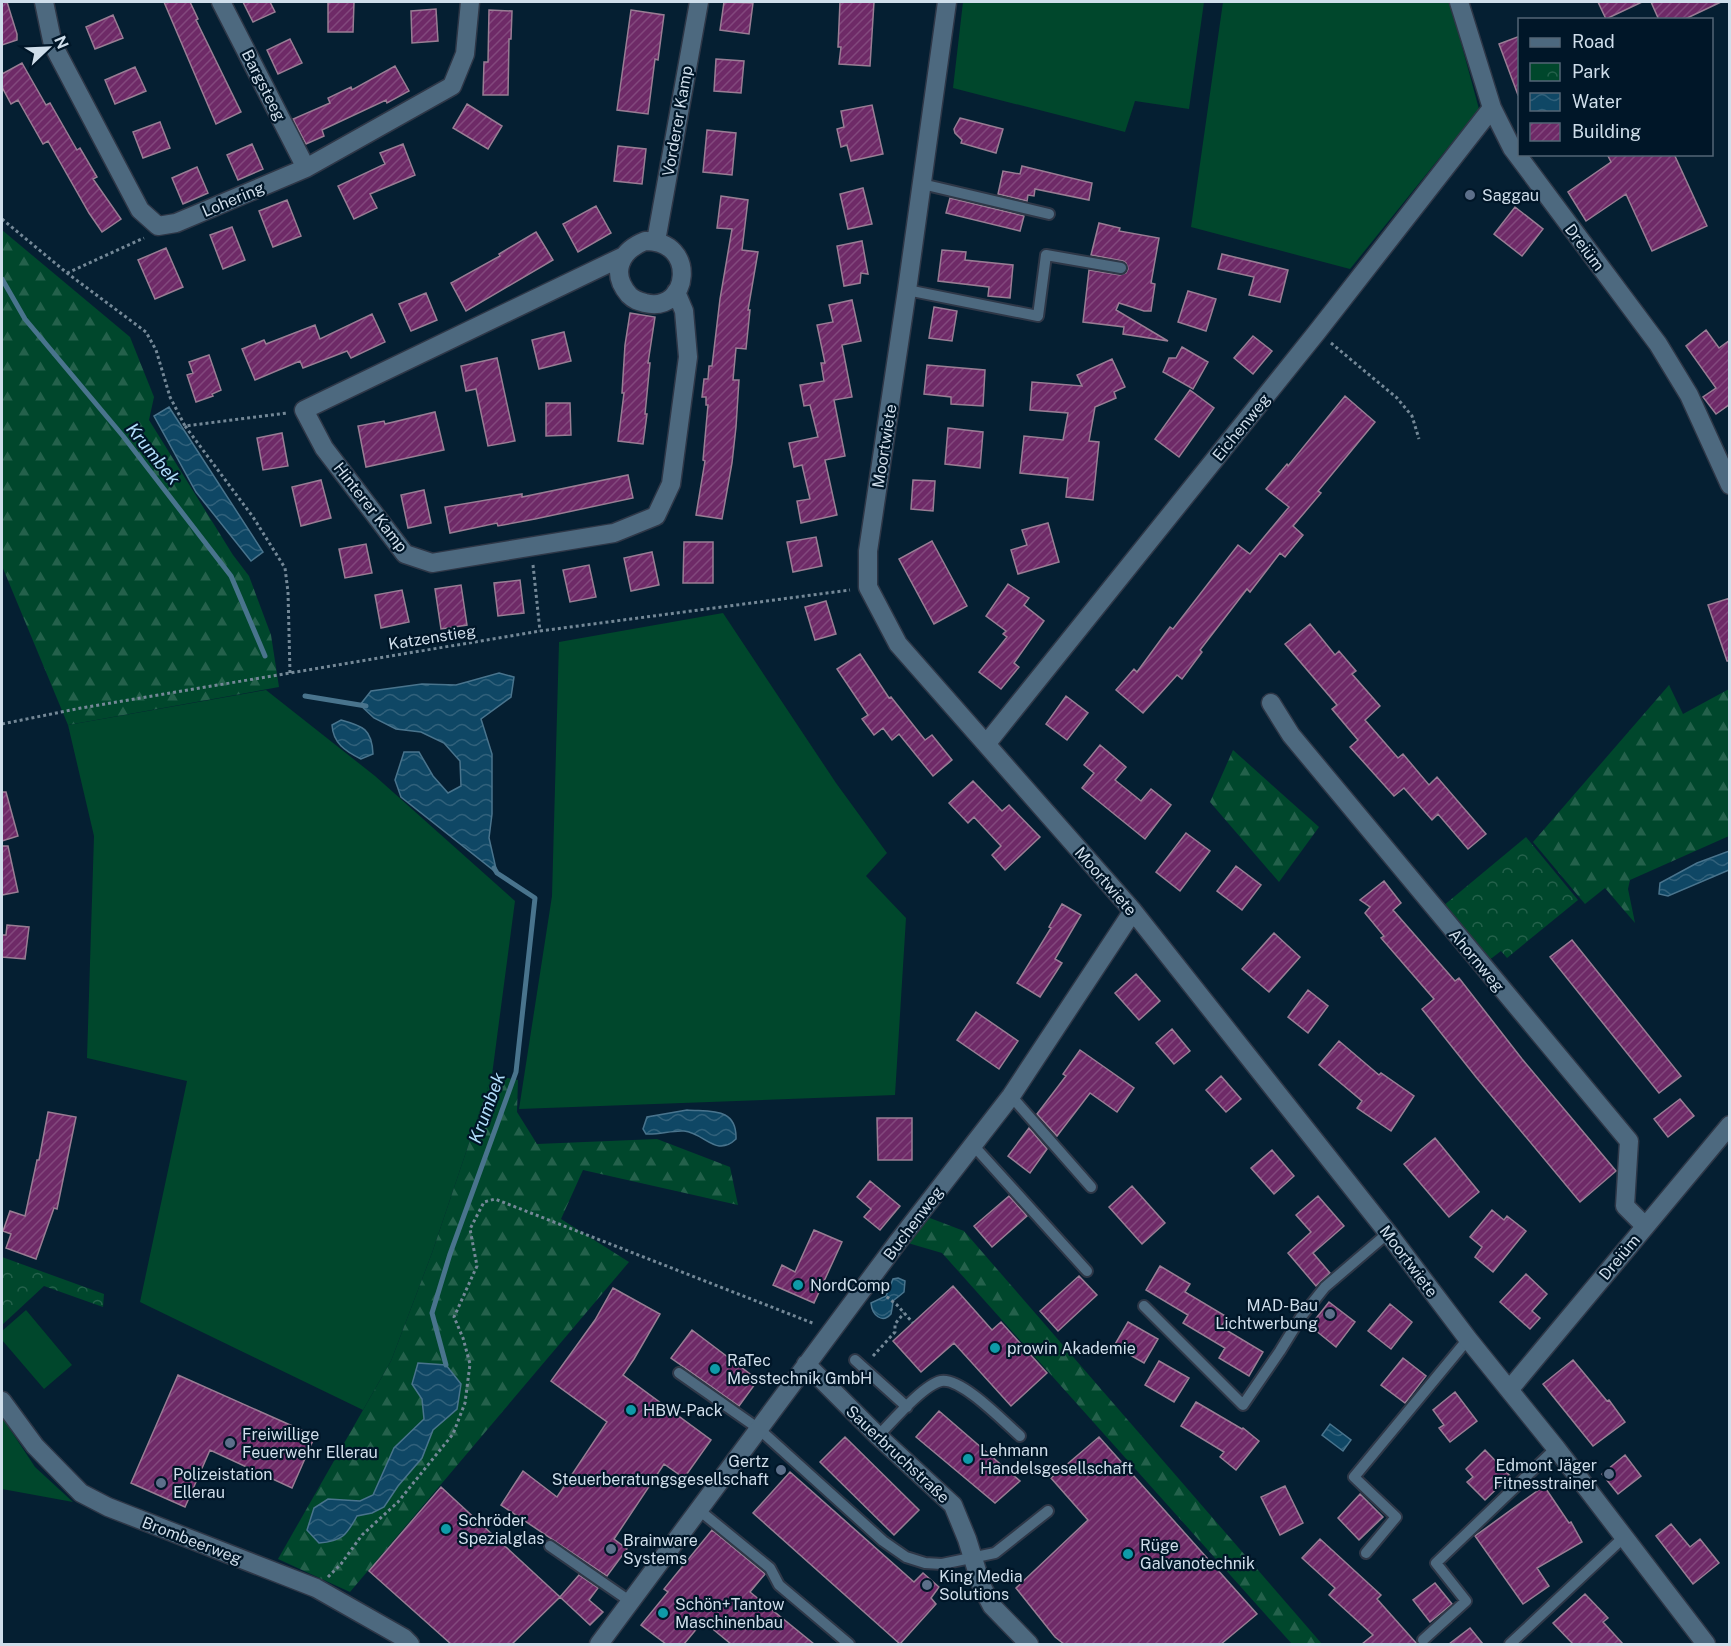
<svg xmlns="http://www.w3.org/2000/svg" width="1731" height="1646" font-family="'Public Sans',sans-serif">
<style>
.green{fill:#00472c}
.forest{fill:url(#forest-firs);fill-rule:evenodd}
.park{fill:url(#park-crowns)}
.water{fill:url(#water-waves);stroke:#49748d;stroke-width:1.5}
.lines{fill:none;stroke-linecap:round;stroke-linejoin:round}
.stream{stroke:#49748d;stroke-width:5}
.building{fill:url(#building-hatch);stroke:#997d94;stroke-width:1.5}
.lane-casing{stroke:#2e3747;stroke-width:14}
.street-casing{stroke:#2e3747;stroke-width:21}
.path{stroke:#748897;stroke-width:3;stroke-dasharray:3 3;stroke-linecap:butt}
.lane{stroke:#4d697f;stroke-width:10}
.street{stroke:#4d697f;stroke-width:18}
.service-dot{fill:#5c6f8a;stroke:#001628;stroke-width:2}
.culture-dot{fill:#0f9aa8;stroke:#001628;stroke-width:2}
.labels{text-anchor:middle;stroke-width:4.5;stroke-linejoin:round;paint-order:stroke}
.street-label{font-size:16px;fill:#cfdeeb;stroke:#001628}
.poi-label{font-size:16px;fill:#cfdeeb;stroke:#001628;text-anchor:start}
.water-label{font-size:18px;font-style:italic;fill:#b1ddfb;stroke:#001628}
</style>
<defs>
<pattern id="forest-firs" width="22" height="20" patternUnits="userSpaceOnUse" patternTransform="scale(1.5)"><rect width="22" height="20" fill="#00472c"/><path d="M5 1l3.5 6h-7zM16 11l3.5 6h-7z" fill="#24614b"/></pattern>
<pattern id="park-crowns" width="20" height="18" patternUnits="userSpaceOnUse" patternTransform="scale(1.5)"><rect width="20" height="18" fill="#00472c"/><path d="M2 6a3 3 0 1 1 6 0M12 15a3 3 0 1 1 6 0" fill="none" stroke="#24614b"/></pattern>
<pattern id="water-waves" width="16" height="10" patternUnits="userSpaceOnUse" patternTransform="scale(1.5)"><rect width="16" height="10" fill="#0f4765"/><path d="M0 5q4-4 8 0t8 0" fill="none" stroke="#31617b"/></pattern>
<pattern id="building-hatch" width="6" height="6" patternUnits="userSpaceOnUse" patternTransform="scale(1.5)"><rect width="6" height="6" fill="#6e2a67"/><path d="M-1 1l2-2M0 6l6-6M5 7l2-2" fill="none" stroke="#82487d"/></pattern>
</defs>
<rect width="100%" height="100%" fill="#051f32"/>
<path class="green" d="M963 2H1204L1189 109 1135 101 1125 132 953 88Z
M1223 2H1450L1479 109 1350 269 1191 227Z
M723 613 836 783 887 853 866 876 906 918 895 1095 519 1109 552 896 559 642Z
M266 690 375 776 515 901 492 1075 432 1253 391 1361 363 1410 140 1302 187 1081 87 1058 94 836 68 725Z
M26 1310 72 1365 44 1389 2 1340V1331Z
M2 1417 35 1467 73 1502 2 1489Z"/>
<path class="forest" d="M2 230 130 337 154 397 149 420 233 555 249 576 271 635 279 687 68 725 2 566Z
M1669 685 1683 714 1729 689V836L1630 880 1628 889 1635 923 1605 888 1585 904 1533 842Z
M1233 750 1319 827 1279 882 1210 802Z
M492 1075 518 1080 517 1112 537 1144 657 1139 730 1167 738 1205 583 1170 561 1219 629 1262 350 1592 278 1559 391 1361 432 1253ZM412 1384 457 1409 433 1430 422 1458 398 1486 384 1507 372 1513 357 1516 328 1499 360 1501 373 1495 394 1448 424 1419 422 1399Z
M922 1215 964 1231 1322 1644H1292L942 1253 901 1241Z"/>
<path class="park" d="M1526 837 1578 900 1507 958 1501 951 1488 961 1443 906Z
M2 1257 104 1294 103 1307 44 1286 2 1325Z"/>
<path class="water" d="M169 407 263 552 251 561 196 492 154 416Z
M499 673 514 677 511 697 481 719 492 754V814L489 838 497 873 401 797 395 780 404 752H419L433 776 448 793 461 786 460 761 444 743 421 732 396 729 374 718 360 705 371 691 422 684 456 685Z
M341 720C363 726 372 729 373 754L361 759C345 751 333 743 332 725Z
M1729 851V870L1668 896 1659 894 1660 883 1697 863Z
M687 1110C711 1112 737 1107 736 1139 716 1158 705 1133 684 1131 672 1130 659 1135 646 1134L643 1129 647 1117Z
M898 1278 905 1281 904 1292C889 1305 895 1295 891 1314 882 1324 872 1315 871 1303L886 1296 893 1279Z
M418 1363 446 1365 461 1384 457 1409 433 1430 422 1458 398 1486 384 1507 372 1513 357 1516C346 1536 342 1541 319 1543L307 1530 314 1508 328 1499 360 1501 373 1495 394 1448 424 1419 422 1399 412 1384Z
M1330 1424 1351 1440 1343 1451 1322 1435Z"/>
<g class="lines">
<path class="stream" d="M2 279 25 319 123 436 231 576 265 656
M305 696 366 706
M446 1365 432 1313 450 1254 516 1072 535 898 497 873 494 868"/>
</g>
<path class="building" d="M2 2H7L17 34V40L2 45Z
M164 2H190L198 19 196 20 241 112 216 124Z
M243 2H270L275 12 253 22Z
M328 2H354L353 32H328Z
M724 2 753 3 749 34 720 30Z
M840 2H874L870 66 839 64 841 47H838Z
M1598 2H1642L1606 19Z
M1651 2H1721L1683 20H1659Z
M436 9 438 41 412 43 411 11Z
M489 10 512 11 511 39H509L508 95H483L484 62H488Z
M631 10 664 15 658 60 655 59 648 114 617 110Z
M113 15 123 38 95 49 86 27Z
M1520 36V95H1518L1499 44Z
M290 39 302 63 278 74 267 50Z
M716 59 744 61 741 93 714 91Z
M22 63 46 105 50 103 77 150 80 148 97 177 93 179 121 219 102 232 89 213 48 141 43 144 18 100 11 104 2 87V74Z
M395 66 409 91 387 103 386 100 322 130 324 136 306 144 293 119 330 103 328 98 351 87 352 90Z
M135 67 146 91 115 104 105 80Z
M467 104 502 126 488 149 453 128Z
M872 105 883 154 851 161 847 145 841 147 837 129 844 127 841 111Z
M960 118 1003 129 996 153 961 143 962 140 955 133 954 129Z
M160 122 170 148 143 158 133 132Z
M707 130 736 133 732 175 703 172Z
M252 144 263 169 238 180 227 155Z
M403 144 415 175 370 194 377 208 354 219 338 186 385 164 380 153Z
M618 146 646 149 642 184 614 181Z
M1607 154H1674L1707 226 1652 251 1626 194 1586 221 1568 192 1611 162Z
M1022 166 1092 183 1089 200 1035 189 1034 196 1028 195 1027 201 998 194 1003 171 1020 174Z
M197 167 208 193 183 204 172 178Z
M863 188 872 224 848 229 840 194Z
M721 196 748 200 742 250 758 252 748 310H750L746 349 736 348 733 380H739L736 427 732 463 722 519 696 515 705 461 703 460 708 405H706V397H702L704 379H708L709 366H712L720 299 732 229 717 228Z
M950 198 1024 216 1020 231 946 213Z
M287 200 301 236 273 247 259 211Z
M596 206 611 233 578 252 563 224Z
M1515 207 1543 229 1522 256 1494 234Z
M1099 223 1120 228 1119 231 1159 238 1151 283 1155 284 1151 311H1144L1119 303 1116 310 1168 341 1123 334 1124 327 1083 322 1089 270 1120 275 1126 273 1128 269 1126 263 1123 261 1091 255Z
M232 227 245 260 223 269 210 235Z
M536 232 553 260 466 311 451 283 500 256 499 254Z
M862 241 868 274 861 273 860 283 844 286 837 246Z
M166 248 183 287 155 299 138 260Z
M942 250 966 252 965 260 1013 265 1010 298 988 296 989 287 938 281Z
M1222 254 1288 270 1280 302 1249 295 1254 277 1218 269Z
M1188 291 1216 299 1206 331 1178 322Z
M426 293 437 320 411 331 399 304Z
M852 300 861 341 842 345 852 397 834 400 845 456 825 460 837 515 801 523 797 501 810 499 802 465 794 467 789 443 818 437 810 405 804 406 800 385 824 381 821 363H825L817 325 833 322 829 305Z
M934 307 957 311 952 341 929 338Z
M630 313 655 317 648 363H650L645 414H647L643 444 618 441 624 393H622L625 345Z
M372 314 385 342 351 358 347 351 303 368 300 361 255 380 242 349 264 340 266 344 315 325 320 339Z
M1706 330 1719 348 1730 340V406L1729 405 1716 414 1703 397 1716 388 1686 346Z
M564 332 571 361 539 369 532 340Z
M1253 336 1272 351 1253 374 1234 358Z
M1182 347 1208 362 1193 389 1163 372 1169 358H1176Z
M209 355 221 390 212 394 213 396 196 402 187 375 193 373 189 362Z
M497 358 515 441 488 446 476 389 466 391 461 366Z
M1112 359 1125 387 1114 392 1116 398 1095 407 1089 441 1099 442 1093 500 1066 497 1068 478 1020 473 1024 436 1063 440 1068 413 1030 410 1032 382 1082 386 1077 375Z
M927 365 985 370 983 406 951 404V397L924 394Z
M1190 390 1214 408 1179 457 1155 439Z
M1345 396 1375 422 1318 491 1321 493 1293 526 1303 535 1285 557 1280 553 1250 592 1247 589 1200 650 1202 652 1182 679 1177 675 1143 713 1116 690 1134 669 1137 672 1170 627 1173 629 1238 545 1250 554 1289 507 1266 489 1287 464 1288 466Z
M546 403H570L571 435 546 436Z
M435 412 444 450 366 467 358 426 384 421 385 424Z
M948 428 983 432 980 468 945 464Z
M282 433 288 466 263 470 257 438Z
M628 475 633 498 535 519 498 526 497 523 450 533 445 507 522 494V497Z
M321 480 331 518 301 526 292 487Z
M913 480 935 481 933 511 911 509Z
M424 490 431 523 408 528 401 495Z
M1048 523 1059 562 1018 574 1011 550 1027 545 1022 530Z
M816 537 822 566 793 572 787 542Z
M932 541 967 606 934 624 899 559Z
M684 542H713V583H683Z
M366 544 372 573 345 578 339 549Z
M652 552 659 585 631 591 624 558Z
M589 565 596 597 570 602 563 570Z
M520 580 524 613 498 616 494 583Z
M1008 584 1029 598 1024 605 1044 621 1014 663 1019 667 1001 689 979 672 1007 637 1003 634 1006 631 986 616Z
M461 585 467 625 441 629 435 589Z
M402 590 409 622 381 628 375 595Z
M1730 598V661H1727L1708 605Z
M826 601 836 634 815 640 805 607Z
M1310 624 1335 655 1339 651 1356 671 1352 674 1380 706 1365 720 1398 758 1403 754 1429 785 1437 777 1486 834 1468 849 1438 814 1432 820 1404 788 1394 796 1350 747 1358 740 1332 709 1337 705 1285 644Z
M860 654 889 698 891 697 925 740 932 735 952 760 933 776 899 734 892 740 883 728 874 735 862 719 868 715 837 669Z
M1066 696 1088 713 1067 740 1046 724Z
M1100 745 1126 767 1115 780 1141 801 1151 789 1171 805 1145 839 1082 788 1094 773 1084 765Z
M973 781 1002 811 1009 805 1040 837 1005 870 992 855 1001 846 974 817 968 823 949 803Z
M2 792H6L18 836 2 841Z
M1186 833 1210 851 1180 891 1156 872Z
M2 846H8L18 892 2 895Z
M1236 866 1261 885 1242 910 1217 891Z
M1384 881 1401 903 1393 910 1455 981 1459 978 1522 1059 1616 1171 1580 1202 1476 1077 1422 1009 1434 999 1381 938 1384 936 1365 913 1370 907 1360 900Z
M1062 904 1081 915 1055 959 1062 963 1040 997 1017 983 1051 928 1049 927Z
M7 925 29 927 25 959 2 957V935H6Z
M1274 933 1300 957 1269 992 1242 969Z
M1572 940 1681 1076 1659 1093 1550 957Z
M1136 974 1160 1001 1139 1020 1115 993Z
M1308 990 1328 1006 1308 1033 1288 1017Z
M976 1012 1018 1041 999 1069 957 1040Z
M1172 1029 1190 1051 1174 1064 1156 1043Z
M1339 1041 1379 1075 1381 1073 1414 1096 1391 1131 1357 1108 1362 1101 1319 1065Z
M1080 1050 1134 1088 1117 1112 1090 1093 1057 1136 1037 1114 1066 1076 1063 1074Z
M1221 1076 1241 1099 1226 1112 1206 1090Z
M1680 1099 1694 1116 1668 1137 1654 1119Z
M48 1112 76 1117 57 1209 54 1208 36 1259 6 1248 11 1234 3 1231 10 1211 25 1216 37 1160H39Z
M877 1118H912V1160H878Z
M1029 1128 1047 1149 1030 1173 1008 1156Z
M1435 1138 1479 1192 1449 1217 1404 1164Z
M1272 1150 1294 1176 1274 1194 1251 1168Z
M870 1181 900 1206 880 1230 864 1217 871 1209 857 1197Z
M1132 1186 1165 1223 1142 1244 1109 1207Z
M1009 1196 1027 1216 992 1247 974 1226Z
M1318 1196 1344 1226 1313 1253 1330 1273 1316 1286 1288 1253 1311 1232 1296 1215Z
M1492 1210 1504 1220 1507 1216 1526 1231 1493 1272 1475 1257 1482 1247 1470 1237Z
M814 1230 842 1242 814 1303 773 1285 782 1265 795 1272Z
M1160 1266 1190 1284 1185 1292 1227 1317 1221 1327 1263 1352 1249 1376 1219 1358 1225 1348 1183 1323 1188 1315 1146 1290Z
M1526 1274 1547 1294 1532 1311 1540 1318 1530 1329 1500 1302Z
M1079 1276 1097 1295 1058 1331 1040 1311Z
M953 1286 992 1330 1001 1322 1047 1373 1011 1406 954 1343 921 1372 893 1341Z
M613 1288 660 1314 634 1359 623 1375 711 1440 684 1478 664 1464 614 1539 627 1549 607 1576 501 1505 523 1471 557 1497 607 1422 551 1381 595 1320Z
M1329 1302 1355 1322 1336 1347 1310 1326Z
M1390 1304 1412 1322 1391 1349 1368 1331Z
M1128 1322 1158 1339 1144 1363 1114 1346Z
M692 1330 758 1380 739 1406 671 1358Z
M1403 1358 1426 1376 1405 1403 1381 1385Z
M1573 1360 1607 1401 1609 1400 1625 1422 1593 1446 1543 1384Z
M1159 1361 1189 1378 1174 1402 1145 1385Z
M178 1375 315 1436 292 1488 210 1450 185 1507 131 1483Z
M1455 1392 1477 1421 1450 1442 1439 1428 1444 1425 1433 1410Z
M1196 1402 1242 1429 1243 1428 1259 1441 1236 1470 1220 1457 1224 1452 1181 1426Z
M939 1411 1020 1481 995 1503 916 1437Z
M845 1437 919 1510 894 1535 820 1462Z
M1099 1437 1257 1614 1221 1644H1064L1055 1637 1016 1588 1088 1520 1051 1478Z
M1485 1450 1510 1476 1485 1500 1467 1482 1473 1477 1466 1469Z
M1625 1455 1641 1476 1618 1494 1602 1474Z
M790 1472 914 1582 923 1573 939 1587 931 1598 936 1604 900 1644 753 1513Z
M1285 1486 1303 1523 1280 1535 1261 1497Z
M1544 1486 1569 1523 1571 1522 1582 1542 1537 1568 1549 1586 1523 1604 1475 1536Z
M441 1487 560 1597 512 1644H451L369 1571Z
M1360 1494 1383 1517 1359 1540 1338 1518Z
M1671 1524 1690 1547 1700 1539 1719 1563 1693 1584 1656 1536Z
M712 1530 764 1573 765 1574 750 1592 814 1644H731L703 1621 684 1644H666L641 1625 668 1592 664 1589Z
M1320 1539 1381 1595 1377 1599 1417 1644H1362L1373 1635 1329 1595 1335 1588 1302 1558Z
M579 1575 598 1588 589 1600 603 1612 590 1625 560 1597Z
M1435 1583 1452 1604 1430 1622 1413 1600Z
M1585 1594 1608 1618 1603 1622 1623 1644H1573L1553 1623Z
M1470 1628 1483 1644H1449Z"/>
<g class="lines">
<defs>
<path id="lane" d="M922 184 1049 214
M907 290 1038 316 1046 255 1121 268
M1011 1096 1091 1187
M973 1145 1087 1271
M1144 1306 1243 1405 1280 1351 1301 1317 1325 1287 1388 1233
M855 1360 907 1407
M679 1373 759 1429 883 1541 906 1557 925 1563 942 1564 995 1553 1048 1511
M878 1436C891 1423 923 1385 941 1381 961 1377 1004 1422 1020 1436
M699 1510 770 1568 779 1585 849 1644
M550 1546 631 1602
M1366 1553 1396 1517 1354 1477 1468 1339
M1423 1640 1466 1601 1436 1563 1556 1448
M1510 1644 1624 1537"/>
<path id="street" d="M44 2 53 45 140 210 158 226 176 223 306 168 452 86 465 54 470 2
M221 2 306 168
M947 2 907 290 868 551V587L898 644 1133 911 1388 1233 1468 1339 1556 1448 1706 1644
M1459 2 1492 108 1512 148 1658 344 1689 395 1730 485
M645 241C698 240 690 314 645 303 638 301 634 300 629 295 610 273 620 251 645 241Z
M656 241 699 2
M624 256 304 410 324 448 405 554 432 563 614 533 656 516 671 484 688 357 684 311 676 292
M1271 703 1291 735 1629 1141 1625 1206 1645 1226
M987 743 1317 332 1492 108
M806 1364 878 1436 953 1505 967 1539 982 1587 992 1606 1029 1644
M1509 1390 1730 1125
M2 1401 35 1446 81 1493 108 1507 316 1588 404 1638 410 1644
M599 1644 897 1243 1011 1096 1133 911"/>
</defs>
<use href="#lane" class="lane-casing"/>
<use href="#street" class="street-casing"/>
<path class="path" d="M2 219 67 273 146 332 156 350 170 397 185 426 287 413
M67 273 144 238
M1331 343 1397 398 1412 416 1419 439
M185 426 253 517 285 568 288 592 290 673
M533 565 540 631
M2 724 81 708 540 631 850 590
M882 1293 897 1305 913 1323
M873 1356 895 1332V1324L904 1313
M328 1577 341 1564 362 1535 398 1502 453 1434 465 1403 470 1364 463 1338 454 1317 477 1266 470 1229 484 1202 495 1199 815 1324"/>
<use href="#lane" class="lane"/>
<use href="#street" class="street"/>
</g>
<g class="service-dot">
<circle cx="1470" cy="195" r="6"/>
<circle cx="1330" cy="1314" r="6"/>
<circle cx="230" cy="1443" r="6"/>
<circle cx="781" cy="1470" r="6"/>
<circle cx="1609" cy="1474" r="6"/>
<circle cx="161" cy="1483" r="6"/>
<circle cx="611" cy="1549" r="6"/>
<circle cx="927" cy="1585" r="6"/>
</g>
<g class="culture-dot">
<circle cx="798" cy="1285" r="6"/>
<circle cx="995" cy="1348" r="6"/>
<circle cx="715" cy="1369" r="6"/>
<circle cx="631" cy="1410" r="6"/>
<circle cx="968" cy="1459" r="6"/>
<circle cx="446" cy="1529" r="6"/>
<circle cx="1128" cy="1554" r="6"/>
<circle cx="663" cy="1613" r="6"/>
</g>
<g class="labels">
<g class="street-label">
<text transform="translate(264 85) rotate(63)" y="6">Bargsteeg</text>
<text transform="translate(677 121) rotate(-80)" y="6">Vorderer Kamp</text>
<text transform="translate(233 199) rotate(-23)" y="6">Lohering</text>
<text transform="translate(1585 247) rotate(53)" y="6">Dreiüm</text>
<text transform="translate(1241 427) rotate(-51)" y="6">Eichenweg</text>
<text transform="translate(884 446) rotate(-81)" y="6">Moortwiete</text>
<text transform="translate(371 507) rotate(52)" y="6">Hinterer Kamp</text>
<text transform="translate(432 637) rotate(-9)" y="6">Katzenstieg</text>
<text transform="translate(1106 881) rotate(49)" y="6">Moortwiete</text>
<text transform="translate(1477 960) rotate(50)" y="6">Ahornweg</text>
<text transform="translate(913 1223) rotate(-53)" y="6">Buchenweg</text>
<text transform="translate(1619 1257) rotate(-50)" y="6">Dreiüm</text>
<text transform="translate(1409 1261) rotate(53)" y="6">Moortwiete</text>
<text transform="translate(898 1454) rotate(43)" y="6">Sauerbruchstraße</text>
<text transform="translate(192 1540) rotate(21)" y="6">Brombeerweg</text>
</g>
<g class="poi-label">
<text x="1482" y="201">Saggau</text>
<text x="810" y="1291">NordComp</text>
<text x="1318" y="1311" text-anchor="end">MAD-Bau<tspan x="1318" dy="18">Lichtwerbung</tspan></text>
<text x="1007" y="1354">prowin Akademie</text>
<text x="727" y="1366">RaTec<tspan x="727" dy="18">Messtechnik GmbH</tspan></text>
<text x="643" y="1416">HBW-Pack</text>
<text x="242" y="1440">Freiwillige<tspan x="242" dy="18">Feuerwehr Ellerau</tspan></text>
<text x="980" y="1456">Lehmann<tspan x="980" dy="18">Handelsgesellschaft</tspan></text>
<text x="769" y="1467" text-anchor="end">Gertz<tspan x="769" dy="18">Steuerberatungsgesellschaft</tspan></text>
<text x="1597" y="1471" text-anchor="end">Edmont Jäger<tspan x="1597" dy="18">Fitnesstrainer</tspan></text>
<text x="173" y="1480">Polizeistation<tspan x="173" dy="18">Ellerau</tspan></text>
<text x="458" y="1526">Schröder<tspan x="458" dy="18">Spezialglas</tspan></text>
<text x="623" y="1546">Brainware<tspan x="623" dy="18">Systems</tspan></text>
<text x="1140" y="1551">Rüge<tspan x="1140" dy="18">Galvanotechnik</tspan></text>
<text x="939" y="1582">King Media<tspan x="939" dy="18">Solutions</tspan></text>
<text x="675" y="1610">Schön+Tantow<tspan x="675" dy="18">Maschinenbau</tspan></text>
</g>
<g class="water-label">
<text transform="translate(153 454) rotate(51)" y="6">Krumbek</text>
<text transform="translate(487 1108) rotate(-70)" y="6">Krumbek</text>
</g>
</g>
<rect width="1731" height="1646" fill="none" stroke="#cfdeeb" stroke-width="6"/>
<rect x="1518" y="18" width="195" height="138" fill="#001628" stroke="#536676" stroke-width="1.5"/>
<rect x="1530" y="38" width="30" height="9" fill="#4d697f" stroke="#536676" stroke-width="1.5"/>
<text x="1572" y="48" font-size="18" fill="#cfdeeb">Road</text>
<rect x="1530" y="63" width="30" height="18" fill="url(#park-crowns)" stroke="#536676" stroke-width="1.5"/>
<text x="1572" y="78" font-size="18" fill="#cfdeeb">Park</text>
<rect x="1530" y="93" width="30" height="18" fill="url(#water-waves)" stroke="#536676" stroke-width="1.5"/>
<text x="1572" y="108" font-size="18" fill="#cfdeeb">Water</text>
<rect x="1530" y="123" width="30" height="18" fill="url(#building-hatch)" stroke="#536676" stroke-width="1.5"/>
<text x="1572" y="138" font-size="18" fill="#cfdeeb">Building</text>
<g transform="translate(48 48) rotate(67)" stroke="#001628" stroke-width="4.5" paint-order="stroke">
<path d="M0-4.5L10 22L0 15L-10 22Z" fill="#cfdeeb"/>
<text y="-9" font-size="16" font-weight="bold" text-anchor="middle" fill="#cfdeeb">N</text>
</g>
</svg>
